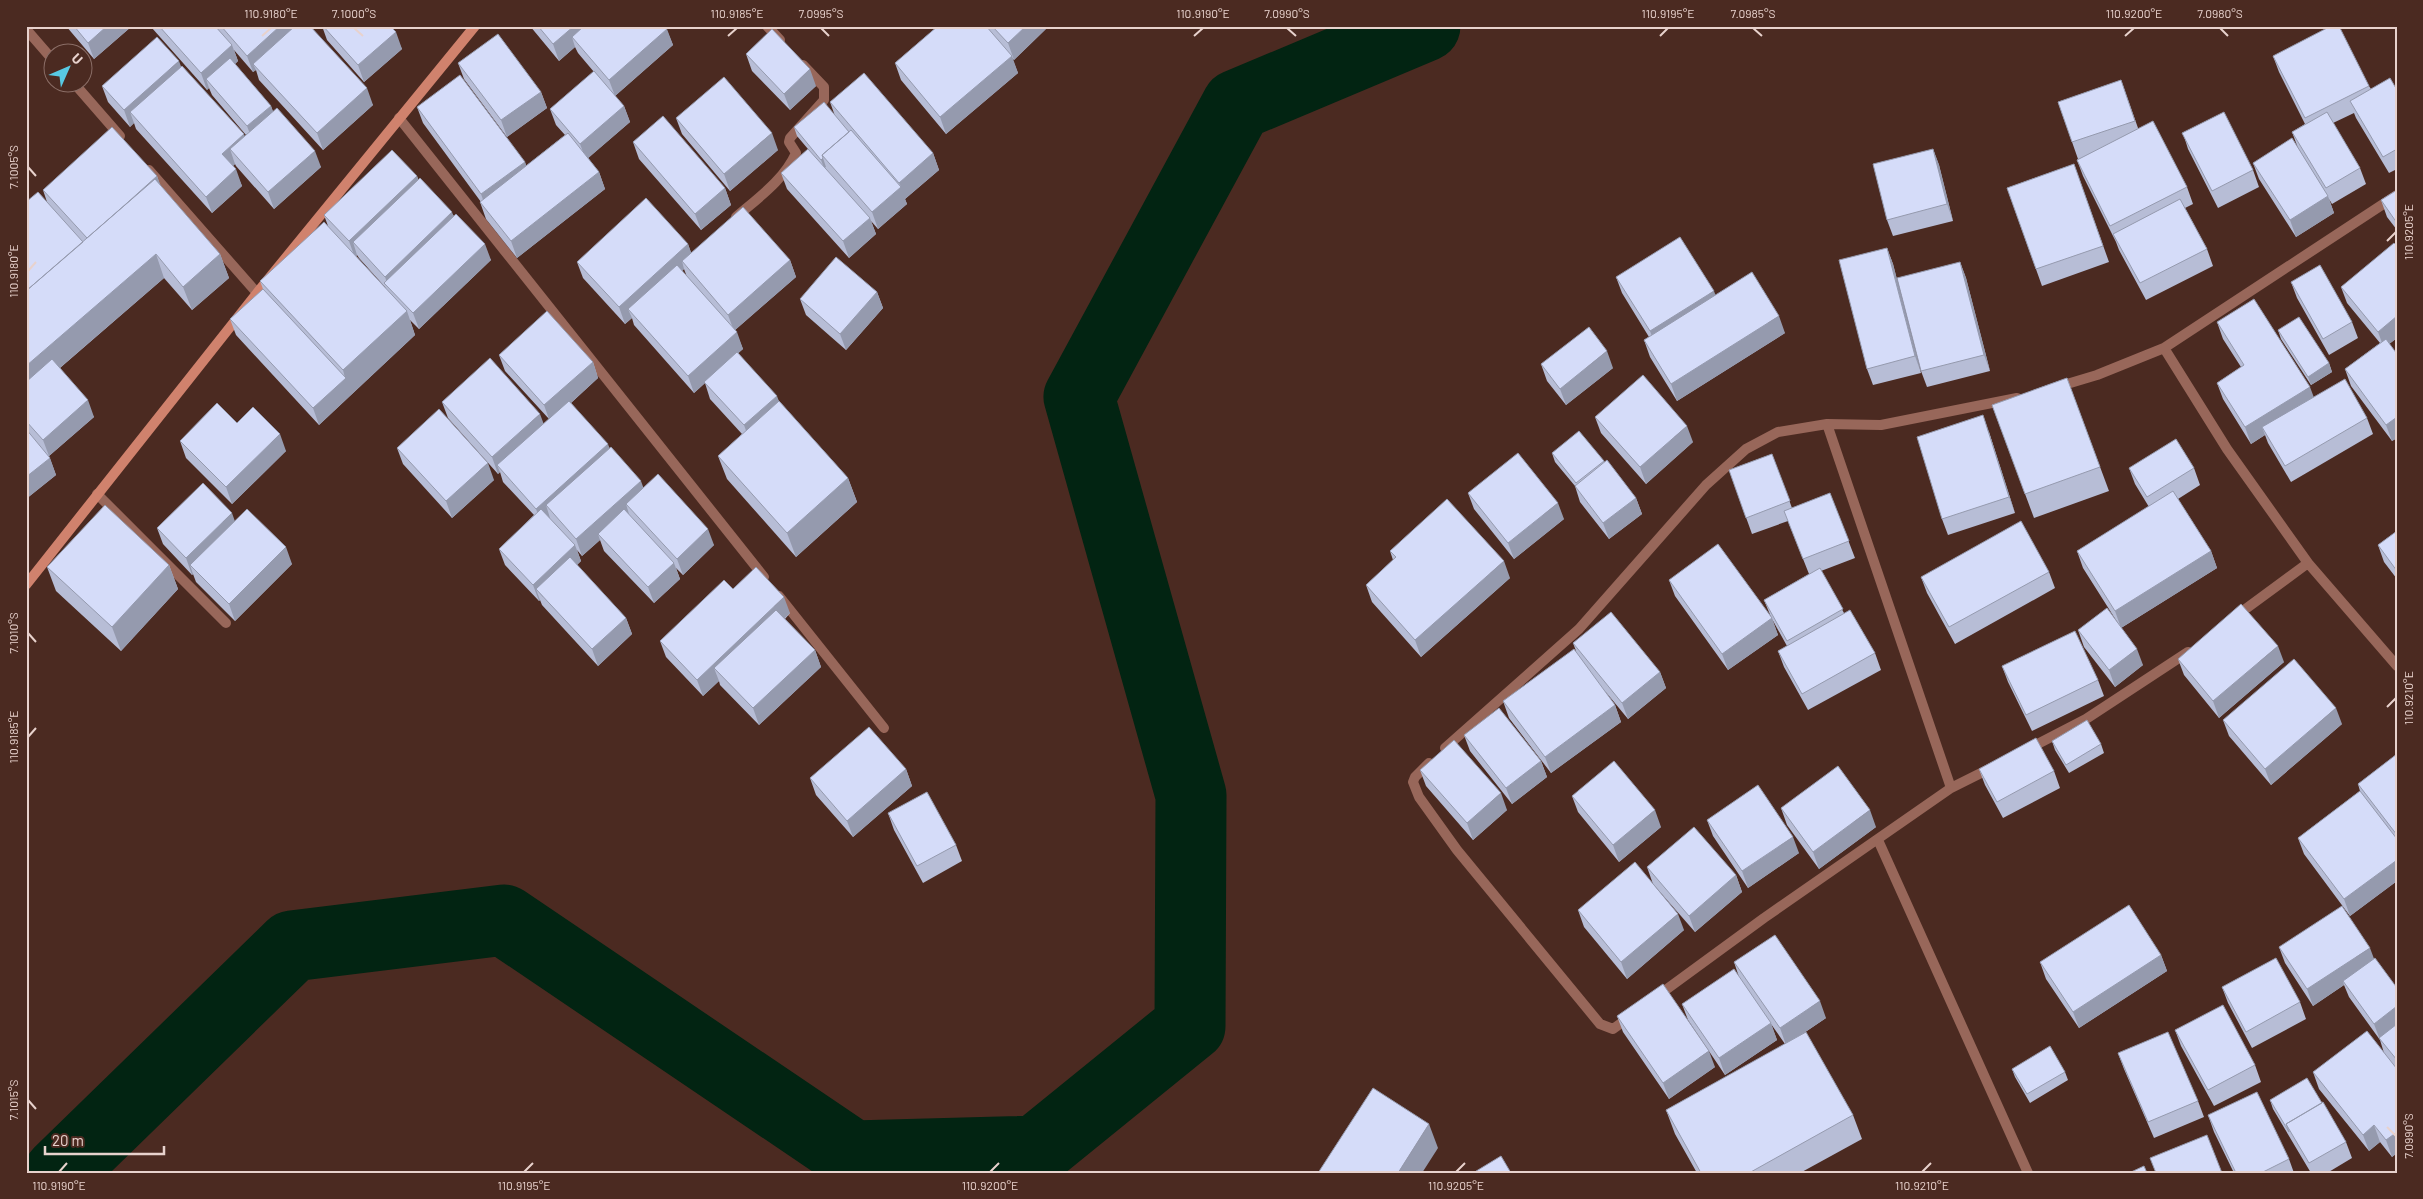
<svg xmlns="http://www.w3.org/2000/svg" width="2423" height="1199" font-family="Barlow,sans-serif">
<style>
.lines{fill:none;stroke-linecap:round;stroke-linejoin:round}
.river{stroke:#022412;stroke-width:71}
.street{stroke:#98675a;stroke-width:10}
.secondary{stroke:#d0826d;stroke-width:10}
.wall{fill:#b7bdd6;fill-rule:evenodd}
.shaded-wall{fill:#959aae}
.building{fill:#d5dcf9;stroke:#959aae}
.ticks{fill:none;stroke:#e8d2cd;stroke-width:2}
.neatline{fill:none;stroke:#e8d2cd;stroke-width:2}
.ticks-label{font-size:12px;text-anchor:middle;fill:#e8d2cd}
</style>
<rect width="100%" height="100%" fill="#4b2a21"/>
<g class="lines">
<path class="river" d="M59 1173 292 946 504 920 853 1156 1036 1151 1190 1026 1191 795 1079 397 1237 105 1425 26"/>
<path class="street" d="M767 26 780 40
M26 29 52 59
M73 82 120 136
M399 118 764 577
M149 170 257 293
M736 217C758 198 784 180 796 153L789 142 790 138 824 100V87L803 65
M2164 348 2227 449 2308 563 2397 666
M2057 387 2097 375 2164 348 2397 195
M1827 424 1951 788
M97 494 226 623
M779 596 884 728
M2236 616 2308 563
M1445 748 1579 629 1706 485 1746 449 1778 432 1827 424 1881 425 2017 398
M2028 749 2086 719 2188 652
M1429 763 1415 777 1413 782 1419 797 1457 850 1600 1024 1613 1029 1631 1016
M1878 840 2028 1173
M1656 997 1764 918 1951 788 1993 767"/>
<path class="secondary" d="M26 585 257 293 475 26"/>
</g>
<path class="wall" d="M66 26H132L94 59Z
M151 26H310L373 105 323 150 259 80 256 70 253 72 234 50 238 61 235 64 271 106 273 112 321 167 274 209 236 166 235 164 233 166 242 186 212 213 136 129 134 123 130 127 108 102 102 86 181 67 244 137 246 135 212 95 209 88 207 90 152 28Z
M322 26H390L402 49 364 82 327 40Z
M530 26H665L673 45 615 96 624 106 630 122 588 158 599 172 605 189 517 258 486 219 480 202H481L423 123 417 107 525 162 526 166 565 135 556 125 550 109 594 72 578 53 575 47 559 61Z
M938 26H1049L1014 60 1012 58 1018 73 946 134 901 80 895 63Z
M746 54 816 86 790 110 752 71Z
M2273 56 2369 86 2371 89 2397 90V169L2389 173 2356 118 2354 113 2333 123 2360 168 2366 184 2332 204 2329 199 2334 213 2296 237 2259 179 2253 163 2312 172 2298 148 2292 132 2305 124 2279 72Z
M458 63 541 92 547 108 507 137 464 79Z
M2121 80 2138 128 2187 187 2193 204 2185 208 2207 249 2213 266 2146 300 2119 250 2116 242 2083 176 2077 160 2078 159 2058 102Z
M830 102 933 153 939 170 905 199 907 204 878 229 871 221 876 234 849 258 787 189 781 173 808 149 797 136 794 127 835 116Z
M676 118 778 150 730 191 682 134Z
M2183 133 2253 170 2259 187 2218 208 2188 149Z
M633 142 725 188 731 205 701 230 639 159Z
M1933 149 1939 165 1953 221 1893 236 1887 220Z
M2074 164 2109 262 2042 286 2007 188Z
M157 176 160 185 220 254 229 278 192 310 164 278 60 368 94 417 49 456 56 475 26 499V202H47L43 190Z
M417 176 418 179 454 216 491 260 419 329 410 320 415 335 319 425 236 335 230 319 263 289 260 281 328 226 324 215ZM357 255 359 258 385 287 386 289 356 256Z
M2397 190V230L2387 217 2381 200Z
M688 244 691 253 790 260 796 277 735 330 743 349 738 353 779 401 848 478 857 502 796 557 727 479 718 456 742 434 710 399 705 383 694 393 634 325 632 318 625 324 583 278 577 262ZM684 269 687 277 682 271Z
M2397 246V338L2389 344 2397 354V438L2392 441 2351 386 2345 369 2380 343 2347 303 2341 287Z
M1887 248 1893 264 1921 373 1873 385 1867 369Z
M1960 262 1966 278 1990 371 1927 387 1921 371Z
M1616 277 1716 295 1785 333 1677 401 1650 357 1644 340 1649 337 1622 293Z
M2291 282 2352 322 2358 338 2329 355 2297 298Z
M877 292 883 308 846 350 806 315 800 299Z
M2217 322 2313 397 2367 418 2373 434 2291 482 2268 443 2265 435 2251 444 2223 399 2217 383 2241 367 2223 339Z
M2278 330 2329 363 2332 372 2311 385 2281 339Z
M499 355 593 362 598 378 571 403 644 488 714 545 683 575 676 568 680 579 654 603 604 551 600 540 582 556 577 550 581 561 577 565 626 618 632 634 598 666 542 605 540 600 539 601 505 565 499 549 534 515 503 482 500 472 498 474 448 418 442 402 544 424 549 419 505 371Z
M1541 364 1613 368 1566 405 1547 381Z
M2067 378 2109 491 2034 518 1992 405Z
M1595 417 1693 442 1646 484 1601 433Z
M237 423 286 451 232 504 186 458 180 441Z
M1989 432 2015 513 1948 535 1942 519Z
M397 448 494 480 452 518 403 464Z
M1552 453 1604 461 1636 498 1642 514 1609 539 1580 502 1575 486 1555 462Z
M1772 454 1792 508 1830 493 1855 558 1821 571 1844 613 1875 653 1881 670 1808 710 1784 667 1778 651 1787 646 1772 619 1778 635 1728 670 1675 596 1669 580 1771 617 1764 600 1809 574 1788 521 1752 534 1729 470Z
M2129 468H2194L2200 485 2178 499 2211 551 2217 568 2121 628 2083 568 2077 551 2149 507 2135 484Z
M1468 493 1564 519 1514 559 1474 509Z
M235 521 292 564 235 621 196 582 193 574 192 575 163 544 157 528Z
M2397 531V579L2384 562 2378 545Z
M1390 551 1510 578 1421 657 1372 602 1366 585 1393 560Z
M169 565 178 589 121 651 56 591 47 567Z
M2049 572 2055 588 1955 644 1927 593 1921 577Z
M733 589 790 613 785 619 815 650 821 667 759 725 720 685 719 681 703 696 666 657 660 641Z
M2078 630 2143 665 2115 687 2084 647Z
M1573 643 1660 672 1666 688 1628 719 1605 691 1615 705 1621 722 1551 773 1509 718 1503 701 1576 651Z
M2178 659 2284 662 2219 718 2184 675Z
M2002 666 2098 680 2104 696 2032 731 2008 682Z
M2223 720 2342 724 2271 785 2229 736Z
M1464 735 1541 761 1547 777 1512 804 1470 751Z
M2052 741 2101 744 2104 753 2069 773 2055 750Z
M2397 754V881L2350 916 2304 854 2298 838 2360 791 2358 784Z
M906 769 912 786 853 837 816 795 810 778Z
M1979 769 2054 771 2060 788 2003 818 1985 785Z
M1420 770 1507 810 1473 840 1426 786Z
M1572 796 1661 827 1619 862 1578 812Z
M1781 808 1876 827 1819 869 1787 825Z
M888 813 956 845 962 861 923 883 894 830Z
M1707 820 1799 853 1748 888 1713 836Z
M1647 867 1736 875 1742 892 1695 932 1653 884Z
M1578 910 1684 930 1627 979 1584 927Z
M2279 947 2374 959 2397 988V1153L2392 1157 2380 1142 2369 1151 2319 1089 2313 1072 2384 1053 2380 1040 2349 997 2344 985 2313 1006 2285 963Z
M2161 955 2167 971 2079 1028 2046 979 2040 962Z
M1734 962 1826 1018 1798 1037 1853 1115 1862 1139 1800 1173H1697L1675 1134 1666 1110 1785 1044 1771 1024 1777 1040 1725 1075 1688 1020 1682 1004 1739 977Z
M2222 987 2300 1002 2306 1019 2252 1048 2228 1003Z
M1617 1016 1715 1067 1669 1099 1623 1032Z
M2175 1030 2255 1065 2261 1082 2214 1106 2181 1046Z
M2118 1053 2198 1101 2204 1117 2154 1138 2124 1069Z
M2012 1069 2065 1072 2068 1080 2030 1103 2015 1077Z
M2270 1100 2322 1103 2346 1142 2352 1158 2327 1173H2311L2273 1109Z
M2208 1115 2289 1159 2294 1173H2234L2214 1132Z"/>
<path class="shaded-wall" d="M107 26H132L94 59 88 43Z
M280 26H304L253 64 256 70 253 72 247 56Z
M574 26H600L572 37 575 47 559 61 553 44Z
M1026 26H1049L1014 60 1008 43Z
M667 29 673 45 615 96 609 80Z
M396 32 402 49 364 82 358 65Z
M232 45 238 61 212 85 206 79 209 88 207 90 201 73Z
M1012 56 1018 73 946 134 940 117Z
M179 61 185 77 130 112 134 123 130 127 124 110Z
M810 69 816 86 790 110 784 94Z
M367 88 373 105 323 150 317 133Z
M541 92 547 108 507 137 501 120Z
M271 106 277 122 253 142 247 126Z
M624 106 630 122 586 160 580 144Z
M772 133 778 150 730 191 724 174Z
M244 134 250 150 230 149 235 164 228 170 222 154Z
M1933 149 1939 165 1953 221 1947 204Z
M315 151 321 167 274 209 268 192Z
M933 153 939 170 905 199 907 204 878 229 872 212 901 187 899 183Z
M823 158 826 167 824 168 821 160Z
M525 162 531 178 487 211 481 194Z
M236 169 242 186 212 213 206 197Z
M599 172 605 189 517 258 511 241Z
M157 176 163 192 88 239Z
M417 176 423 192 353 242 357 255 355 258 349 241Z
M725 188 731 205 701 230 695 214Z
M2328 196 2334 213 2296 237 2290 220Z
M452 212 458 229 389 288 385 277Z
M870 218 876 234 849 258 843 241Z
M485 244 491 260 419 329 413 313Z
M688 244 694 260 682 261 684 269 634 315 628 309 632 318 625 324 619 307Z
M1887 248 1893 264 1921 373 1915 356Z
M156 254 164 278 26 397V366Z
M220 254 229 278 192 310 183 287Z
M790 260 796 277 734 331 728 315Z
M1960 262 1966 278 1990 371 1984 355Z
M1714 291 1720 307 1656 347 1650 331Z
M877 292 883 308 846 350 840 334Z
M407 311 415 335 319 425 313 408 345 378 343 370Z
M1779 316 1785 333 1677 401 1671 384Z
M2397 316V338L2384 348 2378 332Z
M737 332 743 349 694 393 688 376Z
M1607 351 1613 368 1566 405 1560 389Z
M593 362 598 378 550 422 544 405Z
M2329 363 2332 372 2311 385 2308 377Z
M2310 387 2316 403 2262 427 2265 435 2251 444 2245 427Z
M777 396 783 412 750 442 744 425Z
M88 400 94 417 49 456 43 440Z
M540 414 546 430 497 465 500 472 498 474 492 457Z
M1983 415 1989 432 2015 513 2009 497Z
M2397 417V438L2392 441 2386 425Z
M1687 426 1693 442 1646 484 1640 467Z
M280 434 286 451 232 504 226 487Z
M608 444 614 461 546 505 550 518 542 525 536 509Z
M50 458 56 475 26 499V477Z
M488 463 494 480 452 518 446 501Z
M848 478 857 502 796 557 787 533Z
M641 481 647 498 626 504 629 514 602 538 598 534 600 540 582 556 576 539Z
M1636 498 1642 514 1609 539 1603 523Z
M1558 503 1564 519 1514 559 1508 543Z
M232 513 238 530 190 565 193 574 192 575 186 558Z
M708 529 714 545 683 575 677 559Z
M575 545 581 561 543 597 536 589 540 600 539 601 533 585Z
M286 547 292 564 235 621 229 604Z
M2211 551 2217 568 2121 628 2115 611Z
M1504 561 1510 578 1421 657 1415 640Z
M674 563 680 579 654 603 648 587Z
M169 565 178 589 121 651 112 627Z
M784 597 790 613 723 677 714 668 719 681 703 696 697 680Z
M626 618 632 634 598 666 592 649Z
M1772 618 1778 635 1728 670 1722 654Z
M2278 646 2284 662 2219 718 2213 701Z
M2137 649 2143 665 2115 687 2109 670Z
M815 650 821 667 759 725 753 708Z
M1660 672 1666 688 1628 719 1622 703Z
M1615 705 1621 722 1551 773 1545 757Z
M2336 708 2342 724 2271 785 2265 769Z
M1541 761 1547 777 1512 804 1506 788Z
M906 769 912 786 853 837 847 821Z
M1501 793 1507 810 1473 840 1467 823Z
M1655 810 1661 827 1619 862 1613 845Z
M1870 810 1876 827 1819 869 1813 852Z
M1793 837 1799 853 1748 888 1742 871Z
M2397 860V881L2350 916 2344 899Z
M1736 875 1742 892 1695 932 1689 916Z
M1678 914 1684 930 1627 979 1621 962Z
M2370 948 2376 964 2343 981 2344 985 2313 1006 2307 989Z
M2161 955 2167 971 2079 1028 2073 1012Z
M1820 1001 1826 1018 1786 1045 1780 1028Z
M2397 1006V1027L2380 1040 2374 1024Z
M1771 1023 1777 1040 1725 1075 1719 1058Z
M1709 1051 1715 1067 1669 1099 1663 1083Z
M1429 1124 1438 1148 1422 1173H1398Z
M2374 1125 2380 1142 2369 1151 2363 1135Z
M2397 1132V1153L2392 1157 2386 1140Z"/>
<path class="building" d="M74 26H107L88 43Z
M159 26H215L232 45 201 73Z
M221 26H280L247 56Z
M295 26H310L367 88 317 133 253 64Z
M323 26H390L396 32 358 65Z
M538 26H574L553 44Z
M584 26H665L667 29 609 80 572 37Z
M938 26H986L1012 56 940 117 895 63Z
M992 26H1026L1008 43Z
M2331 26H2339L2369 86 2305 118 2273 56Z
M772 29 810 69 784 94 746 54Z
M498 34 541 92 501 120 458 63Z
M157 37 179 61 124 110 102 86Z
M230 58 271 106 247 126 206 79Z
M182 66 244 134 222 154 236 169 206 197 130 112Z
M594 71 624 106 580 144 550 109Z
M864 73 933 153 899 183 830 102Z
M460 75 525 162 481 194 417 107Z
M724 77 772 133 724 174 676 118Z
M2390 78 2397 90V149L2383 157 2350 101Z
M2121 80 2135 121 2072 142 2058 102Z
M824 102 849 132 822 155 823 158 821 160 794 127Z
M277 108 315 151 268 192 230 149Z
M2224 112 2253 170 2212 191 2182 133Z
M2327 112 2360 168 2326 188 2292 132Z
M663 116 725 188 695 214 633 142Z
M2153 121 2187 187 2110 226 2077 160Z
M112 127 157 176 127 203 87 238 43 190Z
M851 130 901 187 872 212 822 155Z
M568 133 599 172 511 241 480 202Z
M2292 138 2328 196 2290 220 2253 163Z
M808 149 870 218 843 241 781 173Z
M1933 149 1947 204 1887 220 1873 164Z
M392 150 417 176 349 241 324 215Z
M2074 164 2103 246 2036 269 2007 188Z
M420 178 452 212 385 277 353 242Z
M155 179 220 254 183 287 156 254 26 366V291Z
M2397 190V223L2381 200Z
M38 192 83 242 26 291V202Z
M646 198 688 244 619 307 577 262Z
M2180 199 2207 249 2140 283 2113 234Z
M743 207 790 260 728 315 682 261Z
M456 214 485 244 413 313 384 283Z
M324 222 407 311 343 370 260 281Z
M1680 237 1714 291 1650 331 1616 277Z
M2394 243 2397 246V316L2378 332 2341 287Z
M1887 248 1915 356 1867 369 1839 260Z
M836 257 877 292 840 334 800 299Z
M1960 262 1984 355 1921 371 1897 278Z
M677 265 737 332 688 376 628 309Z
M2320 265 2352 322 2323 339 2291 282Z
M1752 272 1779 316 1671 384 1644 340Z
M263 289 346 378 313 408 230 319Z
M2254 299 2310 387 2245 427 2217 383 2244 365 2217 322Z
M547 311 593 362 544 405 499 355Z
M2299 317 2329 363 2308 377 2278 330Z
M1589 327 1607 351 1560 389 1541 364Z
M2386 339 2397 354V417L2386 425 2345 369Z
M737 352 777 396 744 425 704 382Z
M490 358 540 414 492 457 442 402Z
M52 359 88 400 43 440 26 421V382Z
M1643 375 1687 426 1640 467 1595 417Z
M2067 378 2100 467 2025 494 1992 405Z
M2345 379 2367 418 2285 466 2262 427Z
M569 401 608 444 536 509 497 465Z
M779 401 848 478 787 533 718 456Z
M217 403 237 423 253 407 280 434 226 487 180 441Z
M439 409 488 463 446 501 397 448Z
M1983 415 2009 497 1942 519 1917 437Z
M26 429 50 458 26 477Z
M1579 431 1604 461 1576 483 1552 453Z
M2176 439 2194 468 2147 497 2129 468Z
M611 447 641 481 576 539 546 505Z
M1518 453 1558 503 1508 543 1468 493Z
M1772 454 1790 501 1746 518 1729 470Z
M1607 460 1636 498 1603 523 1575 486Z
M658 474 708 529 677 559 626 504Z
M203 483 232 513 186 558 157 528Z
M2173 491 2211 551 2115 611 2077 551Z
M1830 493 1849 541 1803 559 1784 511Z
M1447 499 1504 561 1415 640 1366 585 1396 557 1390 551Z
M105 505 169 565 112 627 47 567Z
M247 509 286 547 229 604 190 565Z
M541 509 575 545 533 585 499 549Z
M624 509 674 563 648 587 598 534Z
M2021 521 2049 572 1949 627 1921 577Z
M2397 531V571L2378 545Z
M1718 544 1772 618 1722 654 1669 580Z
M570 557 626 618 592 649 536 589Z
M756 567 784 597 697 680 660 641 724 580 733 589Z
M1820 568 1843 609 1787 641 1764 600Z
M2241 604 2278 646 2213 701 2178 659Z
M2107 608 2137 649 2109 670 2078 630Z
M776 610 815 650 753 708 714 668Z
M1850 610 1875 653 1802 694 1778 651Z
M1611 612 1660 672 1622 703 1573 643Z
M2075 631 2098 680 2026 715 2002 666Z
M1574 649 1615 705 1545 757 1503 701Z
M2294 659 2336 708 2265 769 2223 720Z
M1499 708 1541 761 1506 788 1464 735Z
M2087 720 2101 744 2066 765 2052 741Z
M869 727 906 769 847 821 810 778Z
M2036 738 2054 771 1997 802 1979 769Z
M1454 740 1501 793 1467 823 1420 770Z
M2397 754V835L2358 784Z
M1614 761 1655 810 1613 845 1572 796Z
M1838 766 1870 810 1813 852 1781 808Z
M1758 785 1793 837 1742 871 1707 820Z
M2360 791 2397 839V860L2344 899 2298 838Z
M927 792 956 845 917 866 888 813Z
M1694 827 1736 875 1689 916 1647 867Z
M1635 862 1678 914 1621 962 1578 910Z
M2129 905 2161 955 2073 1012 2040 962Z
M2342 906 2370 948 2307 989 2279 947Z
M1775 935 1820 1001 1780 1028 1734 962Z
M2276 958 2300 1002 2246 1032 2222 987Z
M2375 958 2397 988V1006L2374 1024 2343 981Z
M1734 969 1771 1023 1719 1058 1682 1004Z
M1663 984 1709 1051 1663 1083 1617 1016Z
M2223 1005 2255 1065 2208 1090 2175 1030Z
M2397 1024V1060L2379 1038Z
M2367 1031 2397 1069V1132L2386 1140 2374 1125 2363 1135 2313 1072Z
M1806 1032 1853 1115 1749 1173H1701L1666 1110Z
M2168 1032 2198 1101 2148 1122 2118 1053Z
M2050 1046 2065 1072 2027 1094 2012 1069Z
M2307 1078 2322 1103 2286 1124 2289 1132 2270 1100Z
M1373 1088 1429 1124 1398 1173H1318Z
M2257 1092 2289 1159 2261 1173H2236L2208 1115Z
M2323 1102 2346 1142 2309 1163 2286 1124Z
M2207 1135 2222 1173H2156L2150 1158Z
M1501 1156 1511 1173H1473Z
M2144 1166 2147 1173H2129Z"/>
<path class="ticks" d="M354 28 363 36M821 28 829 36M1287 28 1296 36M1753 28 1762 36M2220 28 2228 36M262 36 271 28M728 36 737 28M1194 36 1203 28M1660 36 1668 28M2125 36 2134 28M28 167 36 176M2387 241 2396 232M28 271 36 262M28 633 36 642M2387 707 2396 698M28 737 36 728M28 1100 36 1109M2387 1127 2396 1136M59 1172 67 1163M524 1172 533 1163M990 1172 999 1163M1456 1172 1465 1163M1922 1172 1931 1163"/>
<rect width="2423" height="1199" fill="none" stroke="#4b2a21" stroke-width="55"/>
<g transform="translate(68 68) rotate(45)"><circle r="24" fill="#4b2a21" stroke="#8a6d66"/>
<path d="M0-4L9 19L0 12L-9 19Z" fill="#58c9e3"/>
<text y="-8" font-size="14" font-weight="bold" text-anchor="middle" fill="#e8d2cd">U</text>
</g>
<path d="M45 1146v8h119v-8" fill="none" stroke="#e8d2cd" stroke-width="2.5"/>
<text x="52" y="1146" font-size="15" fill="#e8d2cd" stroke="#4b2a21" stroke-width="4" paint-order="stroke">20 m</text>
<rect x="28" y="28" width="2368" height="1144" class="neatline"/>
<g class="ticks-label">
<text x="271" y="18">110.9180°E</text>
<text x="354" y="18">7.1000°S</text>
<text x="737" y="18">110.9185°E</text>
<text x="821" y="18">7.0995°S</text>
<text x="1203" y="18">110.9190°E</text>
<text x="1287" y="18">7.0990°S</text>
<text x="1668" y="18">110.9195°E</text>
<text x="1753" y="18">7.0985°S</text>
<text x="2134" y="18">110.9200°E</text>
<text x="2220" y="18">7.0980°S</text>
<text transform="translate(14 167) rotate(-90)" y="4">7.1005°S</text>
<text transform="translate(2409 232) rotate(-90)" y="4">110.9205°E</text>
<text transform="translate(14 271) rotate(-90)" y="4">110.9180°E</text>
<text transform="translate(14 633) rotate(-90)" y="4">7.1010°S</text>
<text transform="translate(2409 698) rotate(-90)" y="4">110.9210°E</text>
<text transform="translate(14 737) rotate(-90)" y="4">110.9185°E</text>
<text transform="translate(14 1100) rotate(-90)" y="4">7.1015°S</text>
<text transform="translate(2409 1136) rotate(-90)" y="4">7.0990°S</text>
<text x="59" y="1190">110.9190°E</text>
<text x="524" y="1190">110.9195°E</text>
<text x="990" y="1190">110.9200°E</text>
<text x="1456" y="1190">110.9205°E</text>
<text x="1922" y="1190">110.9210°E</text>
</g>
</svg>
